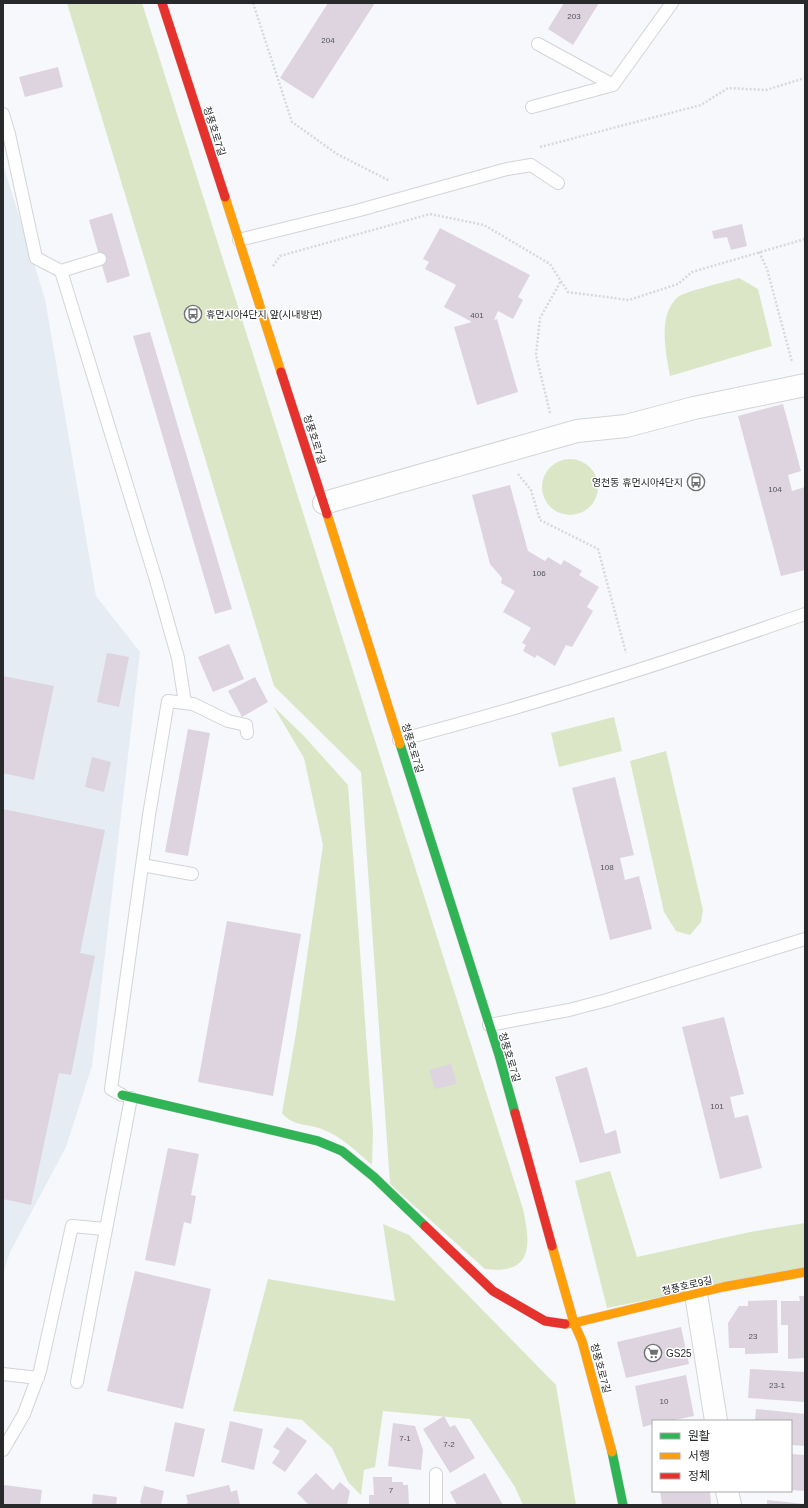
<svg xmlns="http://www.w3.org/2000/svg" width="808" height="1508" font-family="Helvetica,'Noto Sans KR',sans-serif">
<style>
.built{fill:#e5ecf4}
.green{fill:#dbe6c7}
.building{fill:#ddd4e0}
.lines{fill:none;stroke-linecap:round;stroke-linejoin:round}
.lane-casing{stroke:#d2d4d7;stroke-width:14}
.street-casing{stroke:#d2d4d7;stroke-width:24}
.fast-casing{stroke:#d2d4d7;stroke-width:10}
.slow-casing{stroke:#d2d4d7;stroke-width:10}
.jam-casing{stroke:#d2d4d7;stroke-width:10}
.path{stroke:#d7d9d9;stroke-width:2.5;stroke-dasharray:2 2;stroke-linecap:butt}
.lane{stroke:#fefefe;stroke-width:12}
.street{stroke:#fefefe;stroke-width:22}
.fast{stroke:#30b455;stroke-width:9}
.slow{stroke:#ff9f0a;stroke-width:9}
.jam{stroke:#e5322d;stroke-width:9}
.labels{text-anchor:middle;stroke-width:3;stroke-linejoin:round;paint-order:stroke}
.number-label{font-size:8px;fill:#545458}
.street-label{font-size:10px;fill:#27292b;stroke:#fff}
.poi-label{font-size:10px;fill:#27292b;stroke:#fff;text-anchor:start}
</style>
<rect width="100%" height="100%" fill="#f6f8fb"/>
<path class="built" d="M3 165 45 299 96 596 140 652 92 1066 66 1147 10 1252 3 1274Z"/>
<path class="green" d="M67 3H142L523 1209C531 1245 533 1275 485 1269L390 1184 361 772 274 686Z
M739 278 758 289 772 346 670 376C666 353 657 315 678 297 683 292 729 281 739 278Z
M542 487a28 28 0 1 1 56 0a28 28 0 1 1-56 0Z
M273 706 303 735 348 785 373 1131 372 1165C357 1152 342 1137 324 1130 308 1123 293 1127 282 1113L296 1033 323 845 304 758Z
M614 717 622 751 559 767 551 733Z
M666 751 703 910 701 922 690 935 676 931 664 912 630 761Z
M610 1171 637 1257 750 1232 805 1223V1268L607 1308 575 1181Z
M383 1224 409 1235 556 1385 576 1505H523L515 1487 470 1419 383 1411 375 1467 364 1470 361 1495 348 1482 332 1448 302 1420 233 1411 268 1279 395 1301Z"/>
<path class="building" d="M328 3H375L313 99 280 78Z
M564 3H599L573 45 548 29Z
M58 67 63 87 25 97 19 77Z
M112 213 130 276 107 283 89 220Z
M742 224 747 246 731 250 727 237 714 239 712 231Z
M440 228 530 275 518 297 523 300 513 319 498 311 494 320 497 319 518 392 477 405 454 327 472 322 444 307 456 285 425 269 429 262 423 259Z
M150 332 232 609 215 614 133 336Z
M783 404 801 471 788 475 792 491 805 487V570L781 576 738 416Z
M510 485 528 551 545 561 548 557 561 565 564 560 582 571 579 575 599 587 587 607 593 611 572 647 566 645 555 666 537 655 535 658 523 651 526 645 522 643 531 628 503 612 515 591 501 583 502 578 490 564 472 495Z
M229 644 244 679 213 692 198 657Z
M107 653 129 657 119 707 97 702Z
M3 676 54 686 34 780 3 773Z
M255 677 268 702 242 717 228 691Z
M188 729 210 733 188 856 165 852Z
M92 757 111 762 104 792 85 787Z
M615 777 634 855 620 858 625 880 639 876 652 929 610 940 572 788Z
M3 809 105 830 80 953 95 956 71 1075 59 1073 31 1205 3 1199Z
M227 921 301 934 273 1096 198 1082Z
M724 1017 744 1094 730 1097 735 1118 748 1115 762 1168 720 1179 682 1027Z
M451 1064 457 1084 435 1089 429 1070Z
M587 1067 605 1134 616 1130 621 1153 580 1163 555 1077Z
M168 1148 199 1154 191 1195 196 1196 191 1224 184 1222 175 1266 145 1260Z
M135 1271 211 1289 183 1409 107 1391Z
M799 1296H805V1358L788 1359V1325H781V1301H800Z
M777 1300 778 1353 745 1354V1348H729L728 1323 739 1306H748V1301Z
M681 1327 689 1364 626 1378 617 1342Z
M750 1369 805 1372V1402L748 1398Z
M686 1375 694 1416 669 1421H653V1424L643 1427 635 1386Z
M756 1409 805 1414V1446L791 1445V1421H755Z
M444 1416 450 1427 455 1425 475 1458 450 1473 423 1429Z
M230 1421 263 1429 254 1470 221 1462Z
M175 1422 205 1429 194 1477 165 1471Z
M393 1423 415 1426 423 1450 421 1470 388 1466Z
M287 1427 307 1441 285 1472 272 1463 280 1451 273 1447Z
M791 1454 805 1455V1491L791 1490Z
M316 1473 333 1490 340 1482 350 1491 347 1505H309L297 1493Z
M485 1473 503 1505H457L450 1492Z
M373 1477H392V1482H403V1485H408L409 1505H369V1495H374Z
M4 1485 42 1490 40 1505H3Z
M229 1485 231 1492 237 1490 240 1505H182L188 1503 186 1495Z
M144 1486 164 1491 161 1505H144L140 1503Z
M660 1491H710L711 1505H662Z
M93 1494 117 1497 116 1505H92Z
M767 1500 805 1504V1505H767Z"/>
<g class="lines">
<defs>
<path id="lane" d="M538 44 613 85
M532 107 613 85 672 3
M3 114 9 134 36 258 61 271
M239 240 356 211 507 169 531 165 558 183
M100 259 61 271 156 580 178 658 185 703
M399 740C537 704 671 661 805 614
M142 865 192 874
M489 1025 569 1010 607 1000 805 939
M122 1095 111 1089 149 815 168 701 193 704 228 721 246 725 247 733
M3 1374 38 1378
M77 1382 131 1098
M3 1450 24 1414 40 1371 72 1226 105 1229
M436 1505V1474"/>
<path id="street" d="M324 503 577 431 626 426 694 408 805 385
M696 1294 716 1421
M727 1491 730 1505"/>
<path id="fast" d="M400 744 499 1055 515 1113
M122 1095 318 1141 342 1151 374 1177 425 1226
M612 1452 623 1505"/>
<path id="slow" d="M225 197 281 372
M327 514 400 744
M552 1246 574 1323 582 1341 612 1452
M565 1324 574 1323 723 1287 805 1272"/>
<path id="jam" d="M162 3 225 197
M281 372 327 514
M515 1113 552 1246
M425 1226 493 1291 545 1321 565 1324"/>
</defs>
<use href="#lane" class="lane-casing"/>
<use href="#street" class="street-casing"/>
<use href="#fast" class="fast-casing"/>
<use href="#slow" class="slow-casing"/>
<use href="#jam" class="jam-casing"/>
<path class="path" d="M253 3 292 122 337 154 390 181
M540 147 701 105 728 88 766 90 805 78
M759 252 767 269 792 362
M273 266 280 256 430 214 484 225 550 264 568 292 629 300 678 284 692 272 805 239
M550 413 536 355 540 318 561 281
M518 474 531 490 540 520 598 549 626 653"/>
<use href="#lane" class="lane"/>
<use href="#street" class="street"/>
<use href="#fast" class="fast"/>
<use href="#slow" class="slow"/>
<use href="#jam" class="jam"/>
</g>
<defs>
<symbol id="bus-ring" viewBox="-11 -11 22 22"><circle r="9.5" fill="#fff" stroke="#6f7174" stroke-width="1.5"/><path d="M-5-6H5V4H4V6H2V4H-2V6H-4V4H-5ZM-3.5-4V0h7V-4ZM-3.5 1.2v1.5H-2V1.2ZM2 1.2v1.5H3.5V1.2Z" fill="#6f7174"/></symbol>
<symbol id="supermarket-ring" viewBox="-11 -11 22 22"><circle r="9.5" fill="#fff" stroke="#6f7174" stroke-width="1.5"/><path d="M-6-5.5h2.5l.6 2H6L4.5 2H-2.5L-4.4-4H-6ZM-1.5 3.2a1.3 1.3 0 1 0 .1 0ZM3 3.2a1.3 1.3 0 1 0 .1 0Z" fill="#6f7174"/></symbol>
</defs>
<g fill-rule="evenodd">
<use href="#bus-ring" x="183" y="304" width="20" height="20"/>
<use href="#bus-ring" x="686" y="472" width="20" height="20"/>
<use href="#supermarket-ring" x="643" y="1343" width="20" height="20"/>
</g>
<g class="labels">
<g class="number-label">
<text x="574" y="19">203</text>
<text x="328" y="43">204</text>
<text x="477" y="318">401</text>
<text x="775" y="492">104</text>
<text x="539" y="576">106</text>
<text x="607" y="870">108</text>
<text x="717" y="1109">101</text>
<text x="753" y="1339">23</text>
<text x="777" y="1388">23-1</text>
<text x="664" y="1404">10</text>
<text x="405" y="1441">7-1</text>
<text x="449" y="1447">7-2</text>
<text x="391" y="1493">7</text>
</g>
<g class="street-label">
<text transform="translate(215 131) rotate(72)" y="4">청풍호로7길</text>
<text transform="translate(315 439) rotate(72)" y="4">청풍호로7길</text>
<text transform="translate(413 748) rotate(73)" y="4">청풍호로7길</text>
<text transform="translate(510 1057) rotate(73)" y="4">청풍호로7길</text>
<text transform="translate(687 1285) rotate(-13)" y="4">청풍호로9길</text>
<text transform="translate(601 1368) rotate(75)" y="4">청풍호로7길</text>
</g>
<g class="poi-label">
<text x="206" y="318">휴먼시아4단지 앞(시내방면)</text>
<text x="683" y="486" text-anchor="end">영천동 휴먼시아4단지</text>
<text x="666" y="1357">GS25</text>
</g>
</g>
<rect width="808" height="1508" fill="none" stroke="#27292b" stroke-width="8"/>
<rect x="652" y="1420" width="140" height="72" fill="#ffffff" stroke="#a9a9aa"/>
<rect x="660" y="1433" width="20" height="6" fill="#30b455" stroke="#a9a9aa"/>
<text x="688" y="1440" font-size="12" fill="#27292b">원활</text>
<rect x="660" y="1453" width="20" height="6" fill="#ff9f0a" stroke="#a9a9aa"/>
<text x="688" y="1460" font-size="12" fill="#27292b">서행</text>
<rect x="660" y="1473" width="20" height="6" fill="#e5322d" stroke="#a9a9aa"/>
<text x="688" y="1480" font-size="12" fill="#27292b">정체</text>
</svg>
